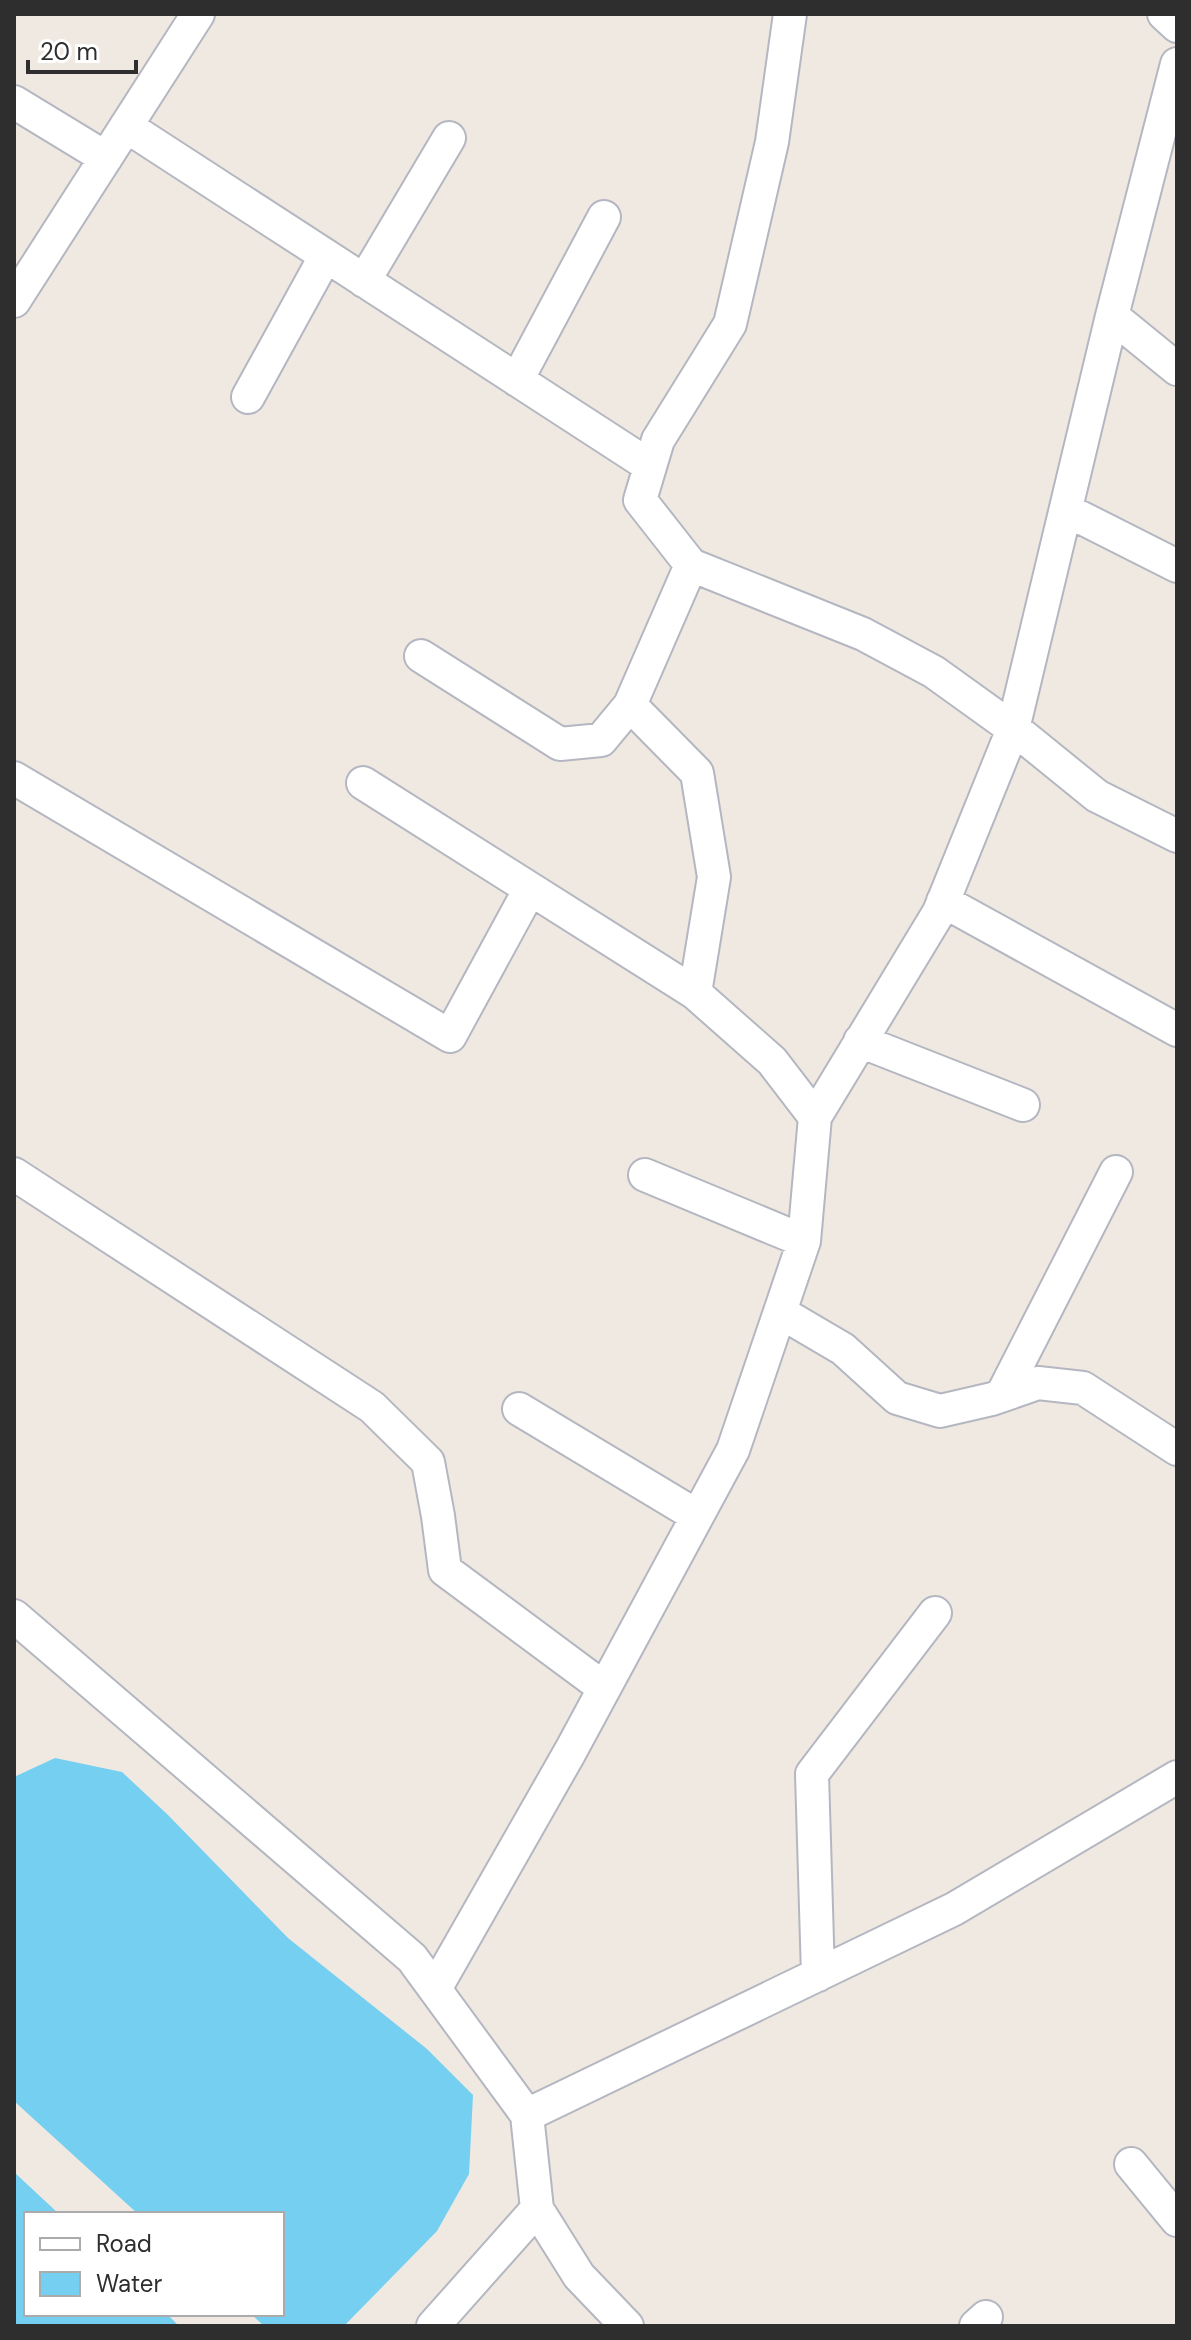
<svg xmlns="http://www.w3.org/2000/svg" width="1191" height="2340" font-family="'DM Sans',sans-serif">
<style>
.water{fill:#75cff0}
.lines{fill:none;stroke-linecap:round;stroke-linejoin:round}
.street-casing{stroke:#b4b7c1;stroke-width:36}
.street{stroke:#fff;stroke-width:32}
</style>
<rect width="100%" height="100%" fill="#efe9e1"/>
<path class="water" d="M55 1758 122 1772 168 1815 288 1938 427 2049 473 2095 469 2174 437 2231 344 2326H264L251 2314H282V2214H138L14 2101V1777Z
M14 2172 59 2214H26V2314H167L179 2326H14Z"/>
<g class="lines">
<defs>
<path id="street" d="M1164 14 1177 26
M14 102 106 158
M126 126 650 466
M364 281 449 138
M14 301 198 14
M1112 316 1177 369
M517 380 604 217
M248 397 325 257
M1066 510 1177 566
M691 565 863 634 934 672 1023 736 1097 796 1177 836
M421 656 560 744 601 740 630 705
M14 778 450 1036 530 889
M363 783 695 993 772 1061 815 1117 804 1241 733 1450 570 1752 435 1989
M943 901 1177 1030
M695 993 714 877 697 773 630 705 691 565 640 500 658 440 730 324 772 142 790 14
M860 1041 1023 1105
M815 1117 939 912 1013 729 1112 316 1177 64
M14 1174 372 1407 428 1462 438 1516 445 1570 604 1688
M645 1175 804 1241
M780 1312 843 1349 897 1398 940 1411 992 1399 1038 1383 1083 1388 1177 1449
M1002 1395 1116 1172
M519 1409 697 1516
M14 1616 412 1958 527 2115 537 2209 579 2276 627 2326
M818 1975 812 1774 935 1613
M527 2115 954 1909 1177 1777
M1131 2164 1177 2220
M433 2326 537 2209
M976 2326 986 2317"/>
</defs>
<use href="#street" class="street-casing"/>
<use href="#street" class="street"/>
</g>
<rect width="1191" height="2340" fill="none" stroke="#2e2e2e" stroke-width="32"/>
<rect x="24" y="2212" width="260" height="104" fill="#ffffff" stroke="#ababab" stroke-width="2"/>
<rect x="40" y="2238" width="40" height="12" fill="#ffffff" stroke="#ababab" stroke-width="2"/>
<text x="96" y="2252" font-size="24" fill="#2e2e2e">Road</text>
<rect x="40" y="2272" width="40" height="24" fill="#75cff0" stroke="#ababab" stroke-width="2"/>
<text x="96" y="2292" font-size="24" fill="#2e2e2e">Water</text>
<path d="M28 60v12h108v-12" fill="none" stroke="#2e2e2e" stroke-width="4"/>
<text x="40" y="60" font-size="24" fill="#2e2e2e" stroke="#ffffff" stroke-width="6" paint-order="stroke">20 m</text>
</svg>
